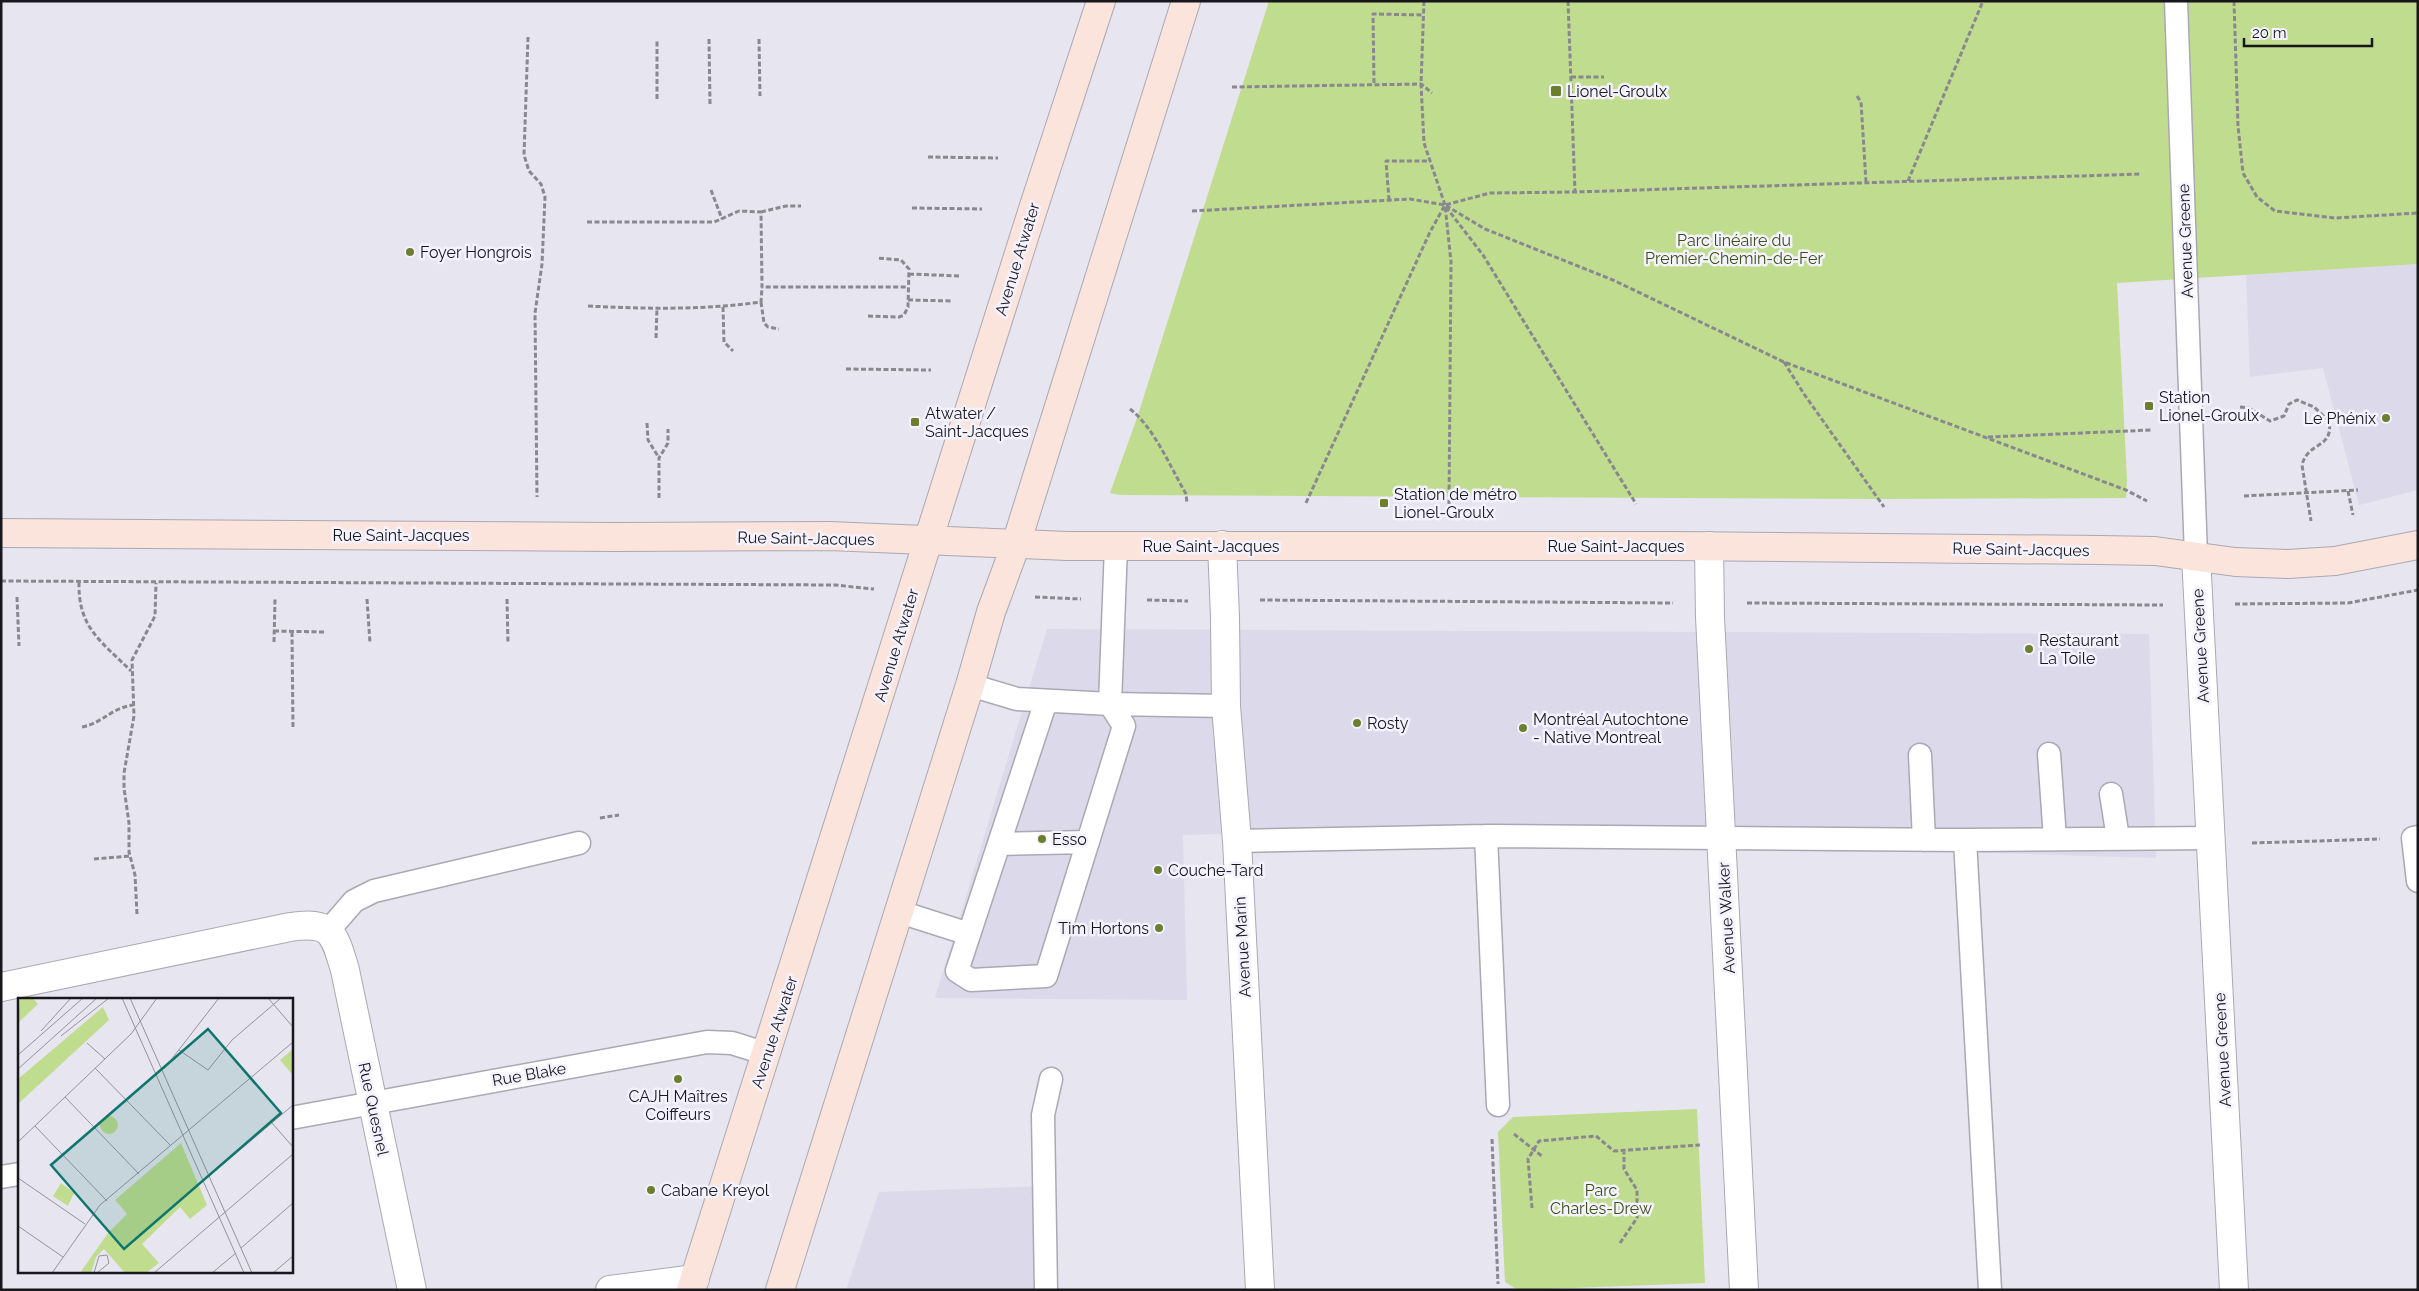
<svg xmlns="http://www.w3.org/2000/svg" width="2419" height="1291" font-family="Raleway,sans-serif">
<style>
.built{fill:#dcd9eb}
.green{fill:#c0dc8e}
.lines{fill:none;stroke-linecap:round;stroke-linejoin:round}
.service-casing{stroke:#aaa8b3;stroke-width:25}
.minor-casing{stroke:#aaa8b3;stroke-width:30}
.secondary-casing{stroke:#aaa8b3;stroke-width:30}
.path{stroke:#898890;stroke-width:3;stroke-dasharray:5 2.5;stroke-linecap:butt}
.service{stroke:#fff;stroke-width:22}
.minor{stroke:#fff;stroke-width:28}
.secondary{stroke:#fbe4dc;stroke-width:28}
.poi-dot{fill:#6b7f2f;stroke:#f4f2fe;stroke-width:2}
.labels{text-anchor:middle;stroke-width:5;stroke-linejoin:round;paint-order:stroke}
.poi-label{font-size:16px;fill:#18171b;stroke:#f4f2fe;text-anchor:start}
.park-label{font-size:16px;fill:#3d4f12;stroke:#f4f2fe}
.street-label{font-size:16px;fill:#18171b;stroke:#f4f2fe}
.inset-road{fill:none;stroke:#94939b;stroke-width:1}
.view{fill:#0f766e;fill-opacity:0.15;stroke:#0f766e;stroke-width:2.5}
.inset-edge{fill:none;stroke:#18171b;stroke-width:2.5}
</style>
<rect width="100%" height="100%" fill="#e7e5f0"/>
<path class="built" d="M2418 264V490L2359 505 2323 368 2250 377 2246 275Z
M1047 629 2149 634 2156 858 1284 832 1183 835 1187 1000 935 998Z
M1046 1186 1050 1290H846L879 1192Z"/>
<path class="green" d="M1269 1H2418V264L2117 283 2127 480 2126 498 1879 499 1120 495 1110 493 1138 415Z
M1697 1109 1705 1283 1518 1290 1505 1282 1498 1132 1513 1117Z"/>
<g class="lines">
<defs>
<path id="service" d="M2176 1 2196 556
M970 685 1017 699 1110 704 1226 706
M1046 701 957 971 971 980 1046 976 1124 726 1110 704 1116 546
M2049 754 2055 839
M1920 755 1924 840
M2111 794 2118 838
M1486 836 1498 1105
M2418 837 2413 838 2418 881
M1965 840 1990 1290
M1237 841 1486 836 1965 840 2211 838
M999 844 1088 842
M900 912 969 934
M328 931 354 901 374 891 579 843
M291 1118 707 1042 732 1043 767 1054
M1 1177 19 1174
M1046 1290 1043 1115 1051 1079"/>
<path id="minor" d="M1222 545 1225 617 1226 706 1237 841 1260 1290
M1709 546 1710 617 1744 1290
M2196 556 2234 1290
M1 987 290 927C332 921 334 933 345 970L412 1290
M610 1290 695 1279"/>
<path id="secondary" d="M1 533 616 537 830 536 1067 546H1674L2100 550 2155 551 2235 562 2288 564 2335 561 2418 545
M691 1290 1033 209 1101 1
M780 1290 970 685 991 612 1016 544 1186 1"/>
</defs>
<use href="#service" class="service-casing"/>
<use href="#minor" class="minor-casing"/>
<use href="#secondary" class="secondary-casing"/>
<path class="path" d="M1424 1 1421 84 1424 143 1445 205 1451 262 1449 504
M1568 1 1575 192
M2234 1 2238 126 2243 173 2257 197 2275 211 2335 218 2418 213
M528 37 524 155 529 171 541 184 545 197 542 264 535 313 537 497
M709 39 710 105
M759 39 760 96
M1571 77H1604
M1374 83 1373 14 1423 15
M1232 87 1421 84 1432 93
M1857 96 1861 102 1866 182
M657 99V39
M928 157 998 158
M1908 181 1983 1
M711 190 722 219
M1389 200 1386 161H1428
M1446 207 1483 255 1636 504
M912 208 982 209
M1192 211 1410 199 1445 205 1485 229 1613 280 1784 362 2126 490 2147 501
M761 212 786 206H801
M587 222H714L739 211 761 212 762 287H908
M909 274 960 276
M908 300 953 301
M761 302 764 323 768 327 779 329
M588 306C646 309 703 310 761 302L762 287
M723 307 724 342 733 351
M868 316 899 317 904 315 908 307 909 269 901 260 877 258
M656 338 657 308
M1784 362 1804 394 1884 507
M846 369 931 370
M2240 407 2249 408 2270 421 2284 416 2289 404 2297 400 2314 407 2329 421C2334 449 2308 441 2302 465L2311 521
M1130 409C1153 426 1171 468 1186 494L1187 503
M647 423 648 440 659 458
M1988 437 2151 430
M2348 491 2353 515
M2244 496 2358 490
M659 498V458L668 443V429
M1306 503 1430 232 1445 205 1490 193 1575 192 2141 174
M1 581 835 585 874 589
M79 582C78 628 101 641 131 671
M17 597 19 646
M1035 597 1081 599
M367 599 370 643
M507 599 508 644
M1147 600 1188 601
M1260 600 1673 603
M1747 603 2163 605
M2235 604 2348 603 2418 590
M274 631 324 632
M292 632 293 729
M274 642 275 599
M82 727C103 723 109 709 133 705
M600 818 619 815
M2252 843 2380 839
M94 859 130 856
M137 914 135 875 129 852V823L124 788V773L134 716 132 660 155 616 156 583
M1514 1134 1543 1157
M1492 1139 1498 1284
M1532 1208 1528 1159 1539 1141 1596 1136 1614 1151 1700 1145
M1620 1243 1637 1218V1190L1624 1169V1150"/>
<use href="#service" class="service"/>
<use href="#minor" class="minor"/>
<use href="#secondary" class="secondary"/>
</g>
<g class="poi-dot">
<rect x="1550" y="85" width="12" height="12" rx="2.5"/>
<circle cx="410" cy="252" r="5"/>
<rect x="2144" y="401" width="10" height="10" rx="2.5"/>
<circle cx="2386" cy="418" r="5"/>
<rect x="910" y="417" width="10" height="10" rx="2.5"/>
<rect x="1379" y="498" width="10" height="10" rx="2.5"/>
<circle cx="2029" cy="649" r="5"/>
<circle cx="1357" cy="723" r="5"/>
<circle cx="1523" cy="728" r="5"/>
<circle cx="1042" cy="839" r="5"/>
<circle cx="1158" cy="870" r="5"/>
<circle cx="1159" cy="928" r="5"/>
<circle cx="678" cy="1079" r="5"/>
<circle cx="651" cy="1190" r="5"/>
</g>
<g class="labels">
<g class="poi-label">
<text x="1567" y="97">Lionel-Groulx</text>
<text x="420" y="258">Foyer Hongrois</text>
<text x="2159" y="403">Station<tspan x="2159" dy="18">Lionel-Groulx</tspan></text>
<text x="925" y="419">Atwater /<tspan x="925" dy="18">Saint-Jacques</tspan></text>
<text x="2376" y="424" text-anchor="end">Le Phénix</text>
<text x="1394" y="500">Station de métro<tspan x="1394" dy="18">Lionel-Groulx</tspan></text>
<text x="2039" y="646">Restaurant<tspan x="2039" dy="18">La Toile</tspan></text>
<text x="1533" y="725">Montréal Autochtone<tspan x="1533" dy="18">- Native Montreal</tspan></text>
<text x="1367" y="729">Rosty</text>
<text x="1052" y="845">Esso</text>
<text x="1168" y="876">Couche-Tard</text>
<text x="1149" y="934" text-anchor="end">Tim Hortons</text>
<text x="678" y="1102" text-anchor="middle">CAJH Maîtres<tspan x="678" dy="18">Coiffeurs</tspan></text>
<text x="661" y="1196">Cabane Kreyol</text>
</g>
<g class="park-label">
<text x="1734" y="246">Parc linéaire du<tspan x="1734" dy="18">Premier-Chemin-de-Fer</tspan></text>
<text x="1601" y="1196">Parc<tspan x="1601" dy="18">Charles-Drew</tspan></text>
</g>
<g class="street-label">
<text transform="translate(2185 241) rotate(-92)" y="6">Avenue Greene</text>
<text transform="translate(1017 259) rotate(-73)" y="6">Avenue Atwater</text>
<text x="401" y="541">Rue Saint-Jacques</text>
<text transform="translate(806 538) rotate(1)" y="6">Rue Saint-Jacques</text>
<text x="1211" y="552">Rue Saint-Jacques</text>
<text x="1616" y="552">Rue Saint-Jacques</text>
<text transform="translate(2021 549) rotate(1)" y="6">Rue Saint-Jacques</text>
<text transform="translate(896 645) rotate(-73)" y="6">Avenue Atwater</text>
<text transform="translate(2200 646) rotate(-93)" y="6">Avenue Greene</text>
<text transform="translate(1726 918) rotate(-93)" y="6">Avenue Walker</text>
<text transform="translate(1242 947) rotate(-93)" y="6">Avenue Marin</text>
<text transform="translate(774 1032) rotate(-72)" y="6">Avenue Atwater</text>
<text transform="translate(2222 1050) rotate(-93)" y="6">Avenue Greene</text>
<text transform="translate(529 1074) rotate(-10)" y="6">Rue Blake</text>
<text transform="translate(374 1109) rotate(78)" y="6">Rue Quesnel</text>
</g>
</g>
<g transform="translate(18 998)">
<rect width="275" height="275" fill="#e7e5f0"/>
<path d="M2 0H15L20 6 0 25ZM85 9 91 22 0 106V81ZM275 51V75L274 76 262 62ZM82 127a9 9 0 1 1 18 0a9 9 0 1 1-18 0ZM163 145 189 207 172 221 162 209 124 246 141 265 128 275H107L86 251 78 259 73 275H62L90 235 109 216 97 202ZM43 185 56 195 50 208 35 198Z" fill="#c0dc8e"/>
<path class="inset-road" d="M104 0 226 275M112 0 234 275M250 0 275 29M23 33 53 0M43 38 91 0M69 45 87 61M161 52 190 72 214 42 263 0M0 57 65 0M77 70 153 148M0 71 79 0M146 71 201 0M47 99 121 176M254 125 275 149M17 128 89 203M0 144 113 36 139 0M190 179 275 107M0 180 67 226M0 228 45 259M223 250 275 205M34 275 82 207 275 44M76 275 81 258 89 257 91 265 79 275M136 275 275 156M194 275 218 255M255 275 275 258"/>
<path class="view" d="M190 31 263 115 106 251 33 167Z"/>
<rect width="275" height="275" class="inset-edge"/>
</g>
<rect width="2419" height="1291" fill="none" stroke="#18171b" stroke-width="5"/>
<path d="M2244 38v8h128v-8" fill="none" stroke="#18171b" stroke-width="2.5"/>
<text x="2252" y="38" font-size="15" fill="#18171b" stroke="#f4f2fe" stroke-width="4" paint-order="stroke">20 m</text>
</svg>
